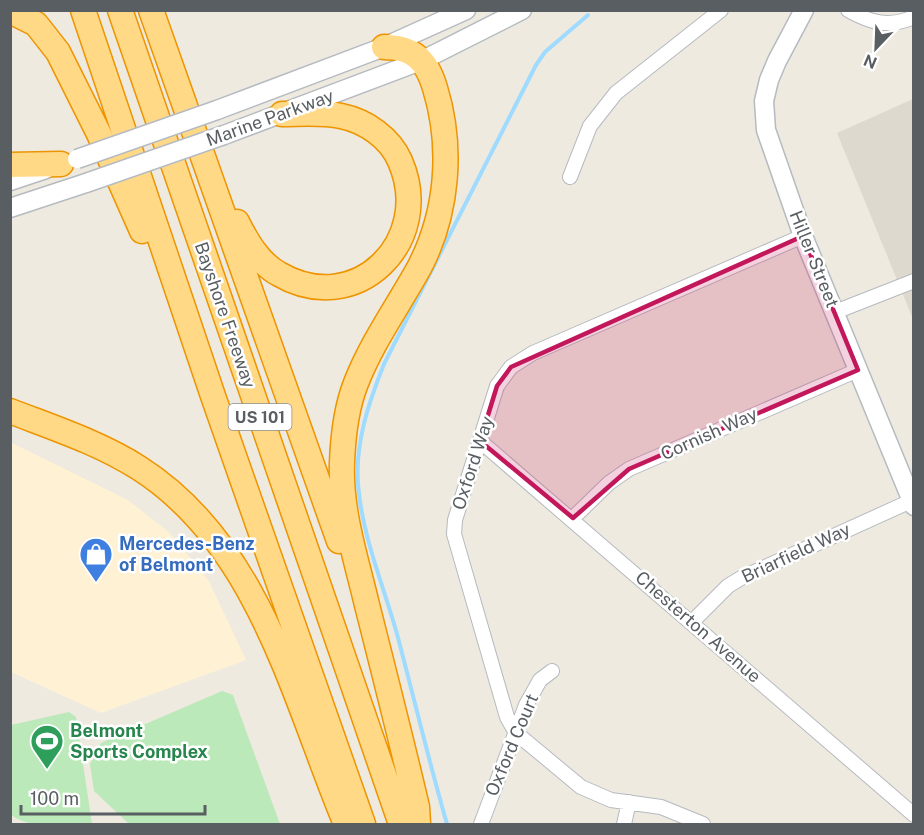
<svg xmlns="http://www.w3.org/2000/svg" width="924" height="835" font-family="'Public Sans',sans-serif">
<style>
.commercial{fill:#fff2d4}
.education{fill:#ddd9cf}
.green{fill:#bce9b9}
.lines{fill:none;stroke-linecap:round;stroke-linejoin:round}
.stream{stroke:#9fdbff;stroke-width:4}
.street-casing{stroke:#b6babf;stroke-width:16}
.secondary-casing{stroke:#b6bbc1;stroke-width:21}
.highway-casing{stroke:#ee9400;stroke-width:27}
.street{stroke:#fff;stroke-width:14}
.secondary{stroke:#fff;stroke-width:18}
.highway{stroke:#ffd986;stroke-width:24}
.secondary-bridge-casing{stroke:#b6bbc1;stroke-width:21;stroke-linecap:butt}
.secondary-bridge{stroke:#fff;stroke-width:18}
.marked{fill:#c2185b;fill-opacity:0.2;stroke:#c2185b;stroke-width:4.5;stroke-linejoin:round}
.labels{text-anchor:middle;stroke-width:5;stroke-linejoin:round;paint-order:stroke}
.shield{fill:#fff;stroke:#8b8e92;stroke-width:1.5}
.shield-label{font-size:16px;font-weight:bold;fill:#595e63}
.street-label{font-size:18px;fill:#595e63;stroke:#fff}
.shop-label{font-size:18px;font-weight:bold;fill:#366cbe;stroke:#fff;text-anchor:start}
.leisure-label{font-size:18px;font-weight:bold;fill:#27864d;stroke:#fff;text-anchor:start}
</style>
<rect width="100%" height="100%" fill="#eeeae0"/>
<path class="commercial" d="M10 442 128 500 170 533 209 581 246 660 101 713 11 672Z"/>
<path class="education" d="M913 99V319L837 133Z"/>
<path class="green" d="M222 691 233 695 280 824H129L94 791 90 764 101 743Z
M69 712 76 717 92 824C66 825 32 831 10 814L11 725Z"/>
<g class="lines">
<path class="stream" d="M447 824C429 762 414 698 397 634 383 584 362 536 358 484 355 442 369 402 384 364L536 65 545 52 588 15"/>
<defs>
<path id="street" d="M848 10C871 23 889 28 914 17
M570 177 590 126 616 93 721 10
M835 312 914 281
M480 441 914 815
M573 518 609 483 629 469 858 370
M692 622 728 586 741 578 911 501
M481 824 526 705 540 680 552 671
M624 824 629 802
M703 824 661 807 611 800 581 787 516 733 507 717 454 534 455 520 497 386 511 367 533 353 803 236"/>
<path id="secondary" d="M804 10 777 61 769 80 764 101 766 130 803 236 914 506
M217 110 384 47 466 10
M224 135 423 60 522 10
M10 181 46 169
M10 208 86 183"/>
<path id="highway" d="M83 10 213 396 363 824
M120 10 401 824
M151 10 339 541
M10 11 36 24 58 52 99 134 142 231
M384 47C414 47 427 61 435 88 453 147 448 213 419 268 398 306 372 342 356 383 346 408 343 436 342 463 340 511 356 558 367 605 384 672 401 739 417 807L418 824
M10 165 61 164
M237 222C247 242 259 263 279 274 356 319 435 241 400 161 390 138 366 121 341 116 322 112 301 114 282 114
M10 411C54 428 100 443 139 468 260 545 294 700 346 824"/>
</defs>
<use href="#street" class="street-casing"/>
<use href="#secondary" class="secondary-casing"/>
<use href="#highway" class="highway-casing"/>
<use href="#street" class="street"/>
<use href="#secondary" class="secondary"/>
<use href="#highway" class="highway"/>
<defs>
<path id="secondary-bridge" d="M77 159 217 110
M86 183 224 135"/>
</defs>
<use href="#secondary-bridge" class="secondary-bridge-casing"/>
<use href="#secondary-bridge" class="secondary-bridge"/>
</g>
<path class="marked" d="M803 236 858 370 629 469 573 518 480 441 497 386 511 367Z"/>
<defs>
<symbol id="shop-pin" viewBox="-11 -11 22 30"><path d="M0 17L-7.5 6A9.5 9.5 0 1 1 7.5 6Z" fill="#3f7fe0" stroke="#fff"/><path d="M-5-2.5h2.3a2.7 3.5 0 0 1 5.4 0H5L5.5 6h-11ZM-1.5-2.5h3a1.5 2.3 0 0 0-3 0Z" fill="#fff"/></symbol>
<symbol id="stadium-pin" viewBox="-11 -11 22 30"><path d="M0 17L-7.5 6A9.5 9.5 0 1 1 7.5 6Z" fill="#2e9e5b" stroke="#fff"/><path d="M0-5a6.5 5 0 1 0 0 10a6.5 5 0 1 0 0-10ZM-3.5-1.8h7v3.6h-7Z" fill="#fff"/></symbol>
</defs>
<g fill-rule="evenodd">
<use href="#shop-pin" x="77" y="535" width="38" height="52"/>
<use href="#stadium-pin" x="28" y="722" width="38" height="52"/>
</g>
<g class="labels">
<rect class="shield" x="228.5" y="404" width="63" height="26" rx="4.5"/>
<g class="shield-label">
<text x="260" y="423">US 101</text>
</g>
<g class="street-label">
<text transform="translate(270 118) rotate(-20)" y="6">Marine Parkway</text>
<text transform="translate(814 259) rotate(68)" y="6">Hiller Street</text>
<text transform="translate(225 315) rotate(71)" y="6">Bayshore Freeway</text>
<text transform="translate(709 434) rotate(-24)" y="6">Cornish Way</text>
<text transform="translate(473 463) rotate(-72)" y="6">Oxford Way</text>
<text transform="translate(796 553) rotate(-25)" y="6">Briarfield Way</text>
<text transform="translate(698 627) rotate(41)" y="6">Chesterton Avenue</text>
<text transform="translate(512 745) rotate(-67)" y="6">Oxford Court</text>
</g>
<g class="shop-label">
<text x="119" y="550">Mercedes-Benz<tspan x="119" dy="21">of Belmont</tspan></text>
</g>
<g class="leisure-label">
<text x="70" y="737">Belmont<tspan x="70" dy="21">Sports Complex</tspan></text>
</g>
</g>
<rect width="924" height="835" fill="none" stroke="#595e63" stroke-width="24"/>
<g transform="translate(876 48) rotate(203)" stroke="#ffffff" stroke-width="4.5" paint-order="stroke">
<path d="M0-4.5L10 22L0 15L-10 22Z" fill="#595e63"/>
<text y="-9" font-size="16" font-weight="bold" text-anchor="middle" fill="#595e63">N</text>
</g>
<path d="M21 805v9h184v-9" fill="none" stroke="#595e63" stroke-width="3"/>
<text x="30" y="805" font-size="18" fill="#595e63" stroke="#ffffff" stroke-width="4.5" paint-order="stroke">100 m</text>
</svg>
